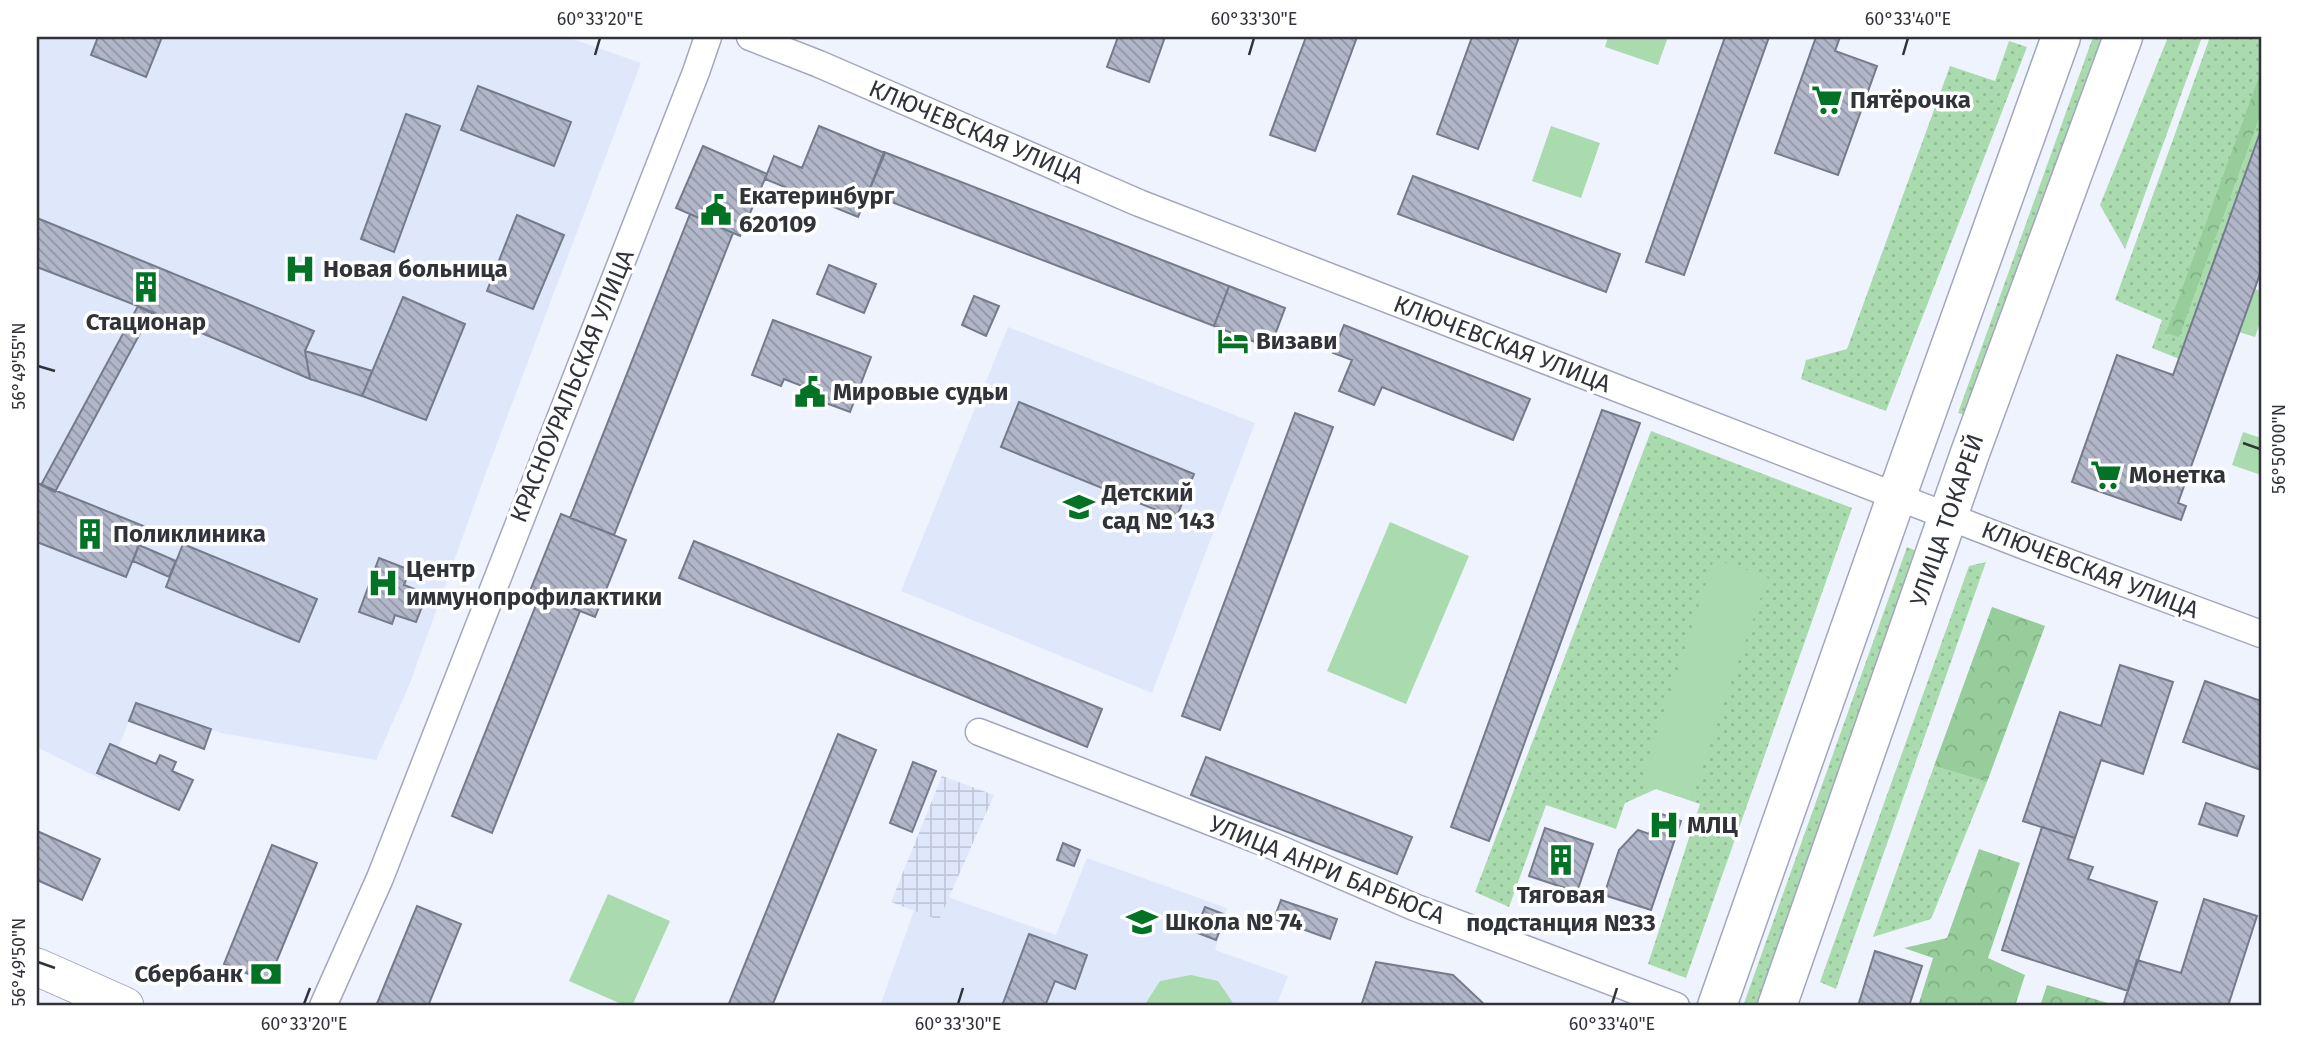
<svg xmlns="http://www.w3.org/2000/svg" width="2298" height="1043" font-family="'Fira Sans',sans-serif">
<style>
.built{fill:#dfe7fb}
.industrial{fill:url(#industrial-grid)}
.grass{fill:url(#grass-dots)}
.forest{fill:url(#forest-crowns)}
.green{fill:#aadbae}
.building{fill:url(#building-back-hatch);stroke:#747b8b;stroke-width:2}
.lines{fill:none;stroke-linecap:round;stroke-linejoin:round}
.street-casing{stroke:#a2a8ba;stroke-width:29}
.secondary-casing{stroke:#a2a8ba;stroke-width:39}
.primary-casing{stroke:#a2a8ba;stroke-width:41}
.street{stroke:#fff;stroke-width:26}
.secondary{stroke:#fff;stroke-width:37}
.primary{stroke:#fff;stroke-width:38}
.ticks{fill:none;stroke:#30333a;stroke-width:2.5}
.labels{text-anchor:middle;stroke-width:7;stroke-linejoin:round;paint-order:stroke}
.poi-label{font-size:24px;font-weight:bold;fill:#30333a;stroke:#fff;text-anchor:start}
.street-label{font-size:24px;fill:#30333a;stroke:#fff}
.neatline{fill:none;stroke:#30333a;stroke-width:2.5}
.ticks-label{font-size:18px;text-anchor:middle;fill:#30333a}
</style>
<defs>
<pattern id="industrial-grid" width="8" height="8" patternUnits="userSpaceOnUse" patternTransform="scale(1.75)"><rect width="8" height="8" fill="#dfe7fb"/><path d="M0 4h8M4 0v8" fill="none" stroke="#c0c7d8"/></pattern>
<pattern id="grass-dots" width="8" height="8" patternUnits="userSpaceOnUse" patternTransform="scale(1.75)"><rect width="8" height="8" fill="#aadbae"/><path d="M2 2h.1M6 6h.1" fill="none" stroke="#93bc96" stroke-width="1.8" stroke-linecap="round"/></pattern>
<pattern id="forest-crowns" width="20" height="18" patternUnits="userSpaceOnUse" patternTransform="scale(1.75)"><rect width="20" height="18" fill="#96cd9a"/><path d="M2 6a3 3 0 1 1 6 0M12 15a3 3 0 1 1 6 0" fill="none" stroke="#82b085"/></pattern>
<pattern id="building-back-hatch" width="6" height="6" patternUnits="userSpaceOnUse" patternTransform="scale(1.75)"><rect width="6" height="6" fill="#b1b7c9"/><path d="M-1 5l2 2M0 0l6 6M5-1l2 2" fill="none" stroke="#9095a4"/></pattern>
</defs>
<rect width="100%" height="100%" fill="#eff3fe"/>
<path class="built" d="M37 37H567L641 63 485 475 410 683 376 760 221 733 136 703 105 781 37 747Z
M1008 327 1255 423 1152 693 901 591Z
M1087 858 1227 908 1215 950 1288 976 1276 1006H880L922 888 1056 935Z"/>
<path class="industrial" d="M942 776 994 795 939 920 891 902Z"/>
<path class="grass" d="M2093 37H2105L1971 417 1958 413Z
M2168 37H2202L2125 249 2100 205Z
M2210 37H2261V130L2179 359 2152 348 2162 320 2115 300Z
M2009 41 2027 47 1886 411 1801 379 1806 360 1847 349 1950 66 1995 81Z
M1651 431 1852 508 1686 978 1648 964 1700 804 1656 789 1625 803 1616 829 1546 805 1509 907 1475 892Z
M1907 547 1917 551 1756 1006H1743Z
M1986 562 1836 989 1820 982 1969 566Z
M1934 766 1987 782 1931 919 1873 937Z"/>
<path class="forest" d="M2261 71V113L2179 337 2166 333Z
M1992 607 2045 626 1987 782 1934 766Z
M1979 849 2020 863 1988 958 2025 975 2015 1006H1918L1933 958 1904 948 1947 938Z
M2047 985 2111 1004V1006H2040Z"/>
<path class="green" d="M1608 37H1668L1658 65 1605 47Z
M1551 126 1600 143 1581 198 1532 181Z
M2255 289 2261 291V320L2255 337 2239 332Z
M2243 432 2261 438V475L2232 465Z
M1390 522 1469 556 1406 704 1327 671Z
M1714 559 1768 577 1690 800 1641 784Z
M608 894 670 921 632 1006H626L569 981Z
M1191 975 1218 981 1235 1006H1144L1160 981Z"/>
<path class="building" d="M98 37H162L146 77 91 55Z
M1118 37H1165L1149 82 1107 67Z
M1306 37H1357L1315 151 1270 135Z
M1472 37H1519L1478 149 1437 134Z
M1725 37H1769L1684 275 1646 262Z
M1816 37H1840L1835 51 1877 66 1838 175 1775 153Z
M478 86 571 122 554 166 461 130Z
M406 114 440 126 394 252 361 239Z
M819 126 885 153 858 217 765 179 774 156 802 168Z
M2261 130V271L2178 503 2186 506 2181 520 2072 482 2117 355 2173 375Z
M703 146 767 174 740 236 676 208Z
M884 152 1229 286 1214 326 868 193Z
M1413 176 1620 254 1606 292 1398 214Z
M690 214 733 233 614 535 570 518Z
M517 215 564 235 533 309 487 291Z
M37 218 314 331 305 351 310 379 138 306 37 267Z
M829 265 876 284 864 313 817 294Z
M1229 286 1285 308 1270 348 1214 326Z
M974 296 999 306 986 336 962 325Z
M403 297 465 324 426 420 362 396Z
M138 306 151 313 55 492 41 485Z
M773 320 871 357 850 412 820 401 823 394 784 379 781 386 752 375Z
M1344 325 1530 399 1513 440 1382 387 1374 405 1339 391 1352 360 1333 353Z
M305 351 372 371 362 396 310 379Z
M1019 402 1194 474 1176 518 1001 447Z
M1602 410 1640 423 1489 841 1451 827Z
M1295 413 1333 427 1220 730 1182 716Z
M37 483 146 527 126 577 37 542Z
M561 514 626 540 595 617 530 591Z
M694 541 1102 709 1087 747 679 578Z
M183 544 317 599 299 642 166 587Z
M139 545 176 561 169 577 133 561Z
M379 558 410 570 404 585 427 594 416 622 395 615 392 624 359 612Z
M540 595 580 611 492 833 452 816Z
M2120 665 2173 682 2143 774 2101 760 2075 838 2023 821 2060 712 2101 726Z
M2205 681 2261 701V770L2183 742Z
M136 703 211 729 204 749 129 721Z
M838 734 876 750 772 1006H728Z
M110 744 156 764 160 755 176 762 172 771 193 780 179 810 97 773Z
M1206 757 1412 837 1397 874 1191 795Z
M913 762 936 771 912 832 890 823Z
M2206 803 2244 816 2237 836 2199 824Z
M1656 812 1681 821 1651 910 1604 895 1619 850 1638 830 1649 834Z
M2042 827 2075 838 2068 859 2093 867 2088 879 2157 902 2128 991 2002 950Z
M1545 828 1593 844 1577 892 1529 876Z
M37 831 100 859 82 900 37 880Z
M1063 843 1080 850 1074 866 1057 860Z
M272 845 317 863 268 982 224 964Z
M2204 899 2257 916 2228 1006H2123L2137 960 2181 973Z
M1281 900 1337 919 1330 939 1274 919Z
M417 906 461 924 428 1006H376Z
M1205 907 1226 915 1216 940 1195 932Z
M1029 934 1087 955 1075 989 1055 981 1045 1006H1002Z
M1875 951 1922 966 1909 1006H1858Z
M1376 962 1453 975 1486 1006H1361Z"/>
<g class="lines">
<defs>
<path id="street" d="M750 37 819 64 1139 203 2027 547 2261 634
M979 732 1273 846 1414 907 1676 1006
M323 1006 380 878 696 72 708 37"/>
<path id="secondary" d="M37 967 125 1006"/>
<path id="primary" d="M1717 1006 1897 495 2061 37
M1777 1006 1970 453 2123 37"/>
</defs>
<use href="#street" class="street-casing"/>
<use href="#secondary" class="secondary-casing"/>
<use href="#primary" class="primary-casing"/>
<use href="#street" class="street"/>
<use href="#secondary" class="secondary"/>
<use href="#primary" class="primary"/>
</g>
<path class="ticks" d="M595 55 600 38M1249 55 1254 38M1903 55 1908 38M38 366 55 371M2243 443 2260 449M38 962 55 968M304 1004 310 988M958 1004 963 988M1612 1004 1617 988"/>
<defs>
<symbol id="supermarket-bare" viewBox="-9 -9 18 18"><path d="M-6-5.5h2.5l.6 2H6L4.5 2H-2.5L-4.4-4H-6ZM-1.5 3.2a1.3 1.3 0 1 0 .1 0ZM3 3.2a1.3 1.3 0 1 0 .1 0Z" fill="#027225" stroke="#fff" stroke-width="2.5" paint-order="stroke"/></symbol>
<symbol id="civic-bare" viewBox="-9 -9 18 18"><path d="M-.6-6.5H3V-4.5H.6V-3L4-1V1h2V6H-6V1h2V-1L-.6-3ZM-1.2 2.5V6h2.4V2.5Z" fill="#027225" stroke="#fff" stroke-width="2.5" paint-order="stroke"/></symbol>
<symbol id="hospital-bare" viewBox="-9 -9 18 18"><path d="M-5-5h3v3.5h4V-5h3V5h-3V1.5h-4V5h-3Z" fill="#027225" stroke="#fff" stroke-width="2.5" paint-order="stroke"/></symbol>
<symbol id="building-bare" viewBox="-9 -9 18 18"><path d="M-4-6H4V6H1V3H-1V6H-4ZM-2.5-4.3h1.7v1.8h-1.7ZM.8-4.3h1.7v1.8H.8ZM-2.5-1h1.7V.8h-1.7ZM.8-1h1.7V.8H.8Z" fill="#027225" stroke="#fff" stroke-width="2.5" paint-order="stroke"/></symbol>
<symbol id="hotel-bare" viewBox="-9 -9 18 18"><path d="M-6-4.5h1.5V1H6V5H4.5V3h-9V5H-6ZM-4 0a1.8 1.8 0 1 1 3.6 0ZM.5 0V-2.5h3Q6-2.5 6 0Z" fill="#027225" stroke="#fff" stroke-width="2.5" paint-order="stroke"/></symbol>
<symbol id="school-bare" viewBox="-9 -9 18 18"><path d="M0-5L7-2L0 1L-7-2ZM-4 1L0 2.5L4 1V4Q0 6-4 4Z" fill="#027225" stroke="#fff" stroke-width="2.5" paint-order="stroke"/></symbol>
<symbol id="bank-bare" viewBox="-9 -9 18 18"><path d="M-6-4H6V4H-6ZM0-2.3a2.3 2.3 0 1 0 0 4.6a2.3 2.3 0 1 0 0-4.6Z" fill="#027225" stroke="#fff" stroke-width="2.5" paint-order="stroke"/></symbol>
</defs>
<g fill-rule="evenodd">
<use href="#supermarket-bare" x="1805" y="78" width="44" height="44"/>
<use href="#civic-bare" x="694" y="188" width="44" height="44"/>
<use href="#hospital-bare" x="278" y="247" width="44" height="44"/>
<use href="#building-bare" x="124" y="265" width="44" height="44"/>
<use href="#hotel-bare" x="1211" y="319" width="44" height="44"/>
<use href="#civic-bare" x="788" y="370" width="44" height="44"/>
<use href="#supermarket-bare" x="2084" y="453" width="44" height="44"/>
<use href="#school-bare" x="1057" y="485" width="44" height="44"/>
<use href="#building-bare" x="68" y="512" width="44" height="44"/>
<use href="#hospital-bare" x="361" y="561" width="44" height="44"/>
<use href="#hospital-bare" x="1642" y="803" width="44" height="44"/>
<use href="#building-bare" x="1539" y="838" width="44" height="44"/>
<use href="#school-bare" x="1120" y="900" width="44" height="44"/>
<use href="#bank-bare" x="244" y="952" width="44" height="44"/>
</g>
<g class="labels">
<g class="poi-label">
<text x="1850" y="108">Пятёрочка</text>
<text x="739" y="204">Екатеринбург<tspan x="739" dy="28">620109</tspan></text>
<text x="323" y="277">Новая больница</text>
<text x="146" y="330" text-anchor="middle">Стационар</text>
<text x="1256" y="349">Визави</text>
<text x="833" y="400">Мировые судьи</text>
<text x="2129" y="483">Монетка</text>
<text x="1102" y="501">Детский<tspan x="1102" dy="28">сад № 143</tspan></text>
<text x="113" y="542">Поликлиника</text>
<text x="406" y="577">Центр<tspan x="406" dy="28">иммунопрофилактики</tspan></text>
<text x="1687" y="833">МЛЦ</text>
<text x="1561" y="903" text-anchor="middle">Тяговая<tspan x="1561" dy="28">подстанция №33</tspan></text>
<text x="1165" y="930">Школа № 74</text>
<text x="243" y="982" text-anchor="end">Сбербанк</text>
</g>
<g class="street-label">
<text transform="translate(976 132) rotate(23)" y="8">КЛЮЧЕВСКАЯ УЛИЦА</text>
<text transform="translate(1502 344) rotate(21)" y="8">КЛЮЧЕВСКАЯ УЛИЦА</text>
<text transform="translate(572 386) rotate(-68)" y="8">КРАСНОУРАЛЬСКАЯ УЛИЦА</text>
<text transform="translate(1947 520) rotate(-71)" y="8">УЛИЦА ТОКАРЕЙ</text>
<text transform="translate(2090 570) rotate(21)" y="8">КЛЮЧЕВСКАЯ УЛИЦА</text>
<text transform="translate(1327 870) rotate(22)" y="8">УЛИЦА АНРИ БАРБЮСА</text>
</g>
</g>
<rect width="2298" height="1043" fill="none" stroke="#ffffff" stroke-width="77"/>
<rect x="38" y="38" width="2222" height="966" class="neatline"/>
<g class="ticks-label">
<text x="600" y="25">60°33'20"E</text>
<text x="1254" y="25">60°33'30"E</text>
<text x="1908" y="25">60°33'40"E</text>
<text transform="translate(19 366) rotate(-90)" y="6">56°49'55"N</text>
<text transform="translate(2279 449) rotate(-90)" y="6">56°50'00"N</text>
<text transform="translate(19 962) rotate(-90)" y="6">56°49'50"N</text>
<text x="304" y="1030">60°33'20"E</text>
<text x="958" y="1030">60°33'30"E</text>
<text x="1612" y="1030">60°33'40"E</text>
</g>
</svg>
